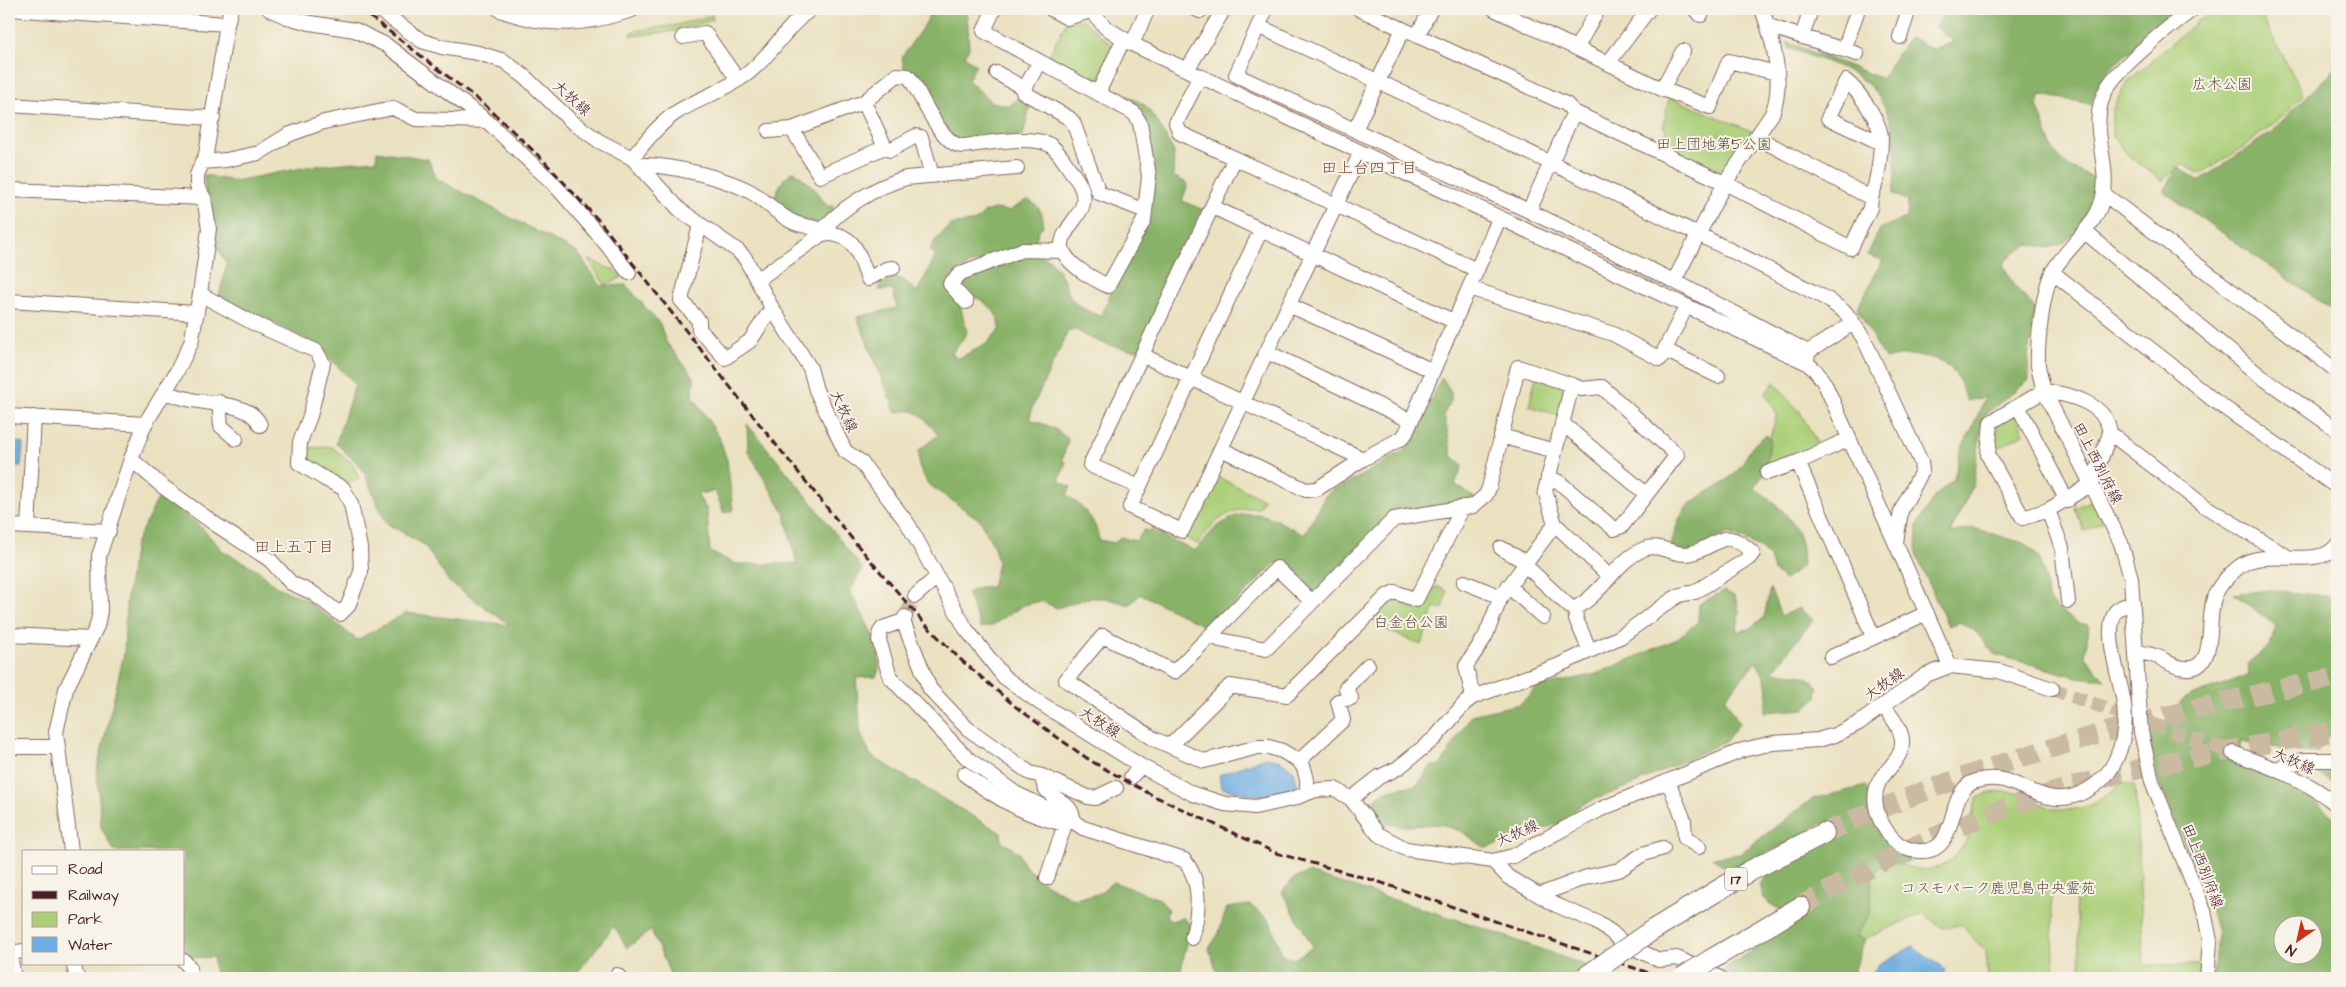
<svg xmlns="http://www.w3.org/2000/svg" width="2346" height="987" font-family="'Architects Daughter','Klee One',sans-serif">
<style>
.green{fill:#abcf78;stroke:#7a7752}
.forest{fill:#88b268;stroke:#69684a;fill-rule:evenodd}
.water{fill:#6dade1;stroke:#5c6686}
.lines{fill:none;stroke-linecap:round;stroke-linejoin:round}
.minor-tunnel{stroke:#cabaa2;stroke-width:14;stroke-dasharray:14 7;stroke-linecap:butt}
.highway-tunnel{stroke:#cabaa2;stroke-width:20;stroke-dasharray:20 10;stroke-linecap:butt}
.minor-casing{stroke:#82635f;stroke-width:16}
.major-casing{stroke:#82635f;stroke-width:18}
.highway-casing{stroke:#82635f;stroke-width:22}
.minor{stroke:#fff;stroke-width:14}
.major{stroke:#fff;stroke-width:16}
.highway{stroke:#fff;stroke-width:20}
.rail{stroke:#4a1f2b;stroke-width:3;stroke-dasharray:8 4;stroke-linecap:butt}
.highway-bridge-casing{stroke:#82635f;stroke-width:22;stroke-linecap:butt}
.highway-bridge{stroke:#fff;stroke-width:20}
.labels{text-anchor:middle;stroke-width:4;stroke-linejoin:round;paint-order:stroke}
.shield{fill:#f7f3e8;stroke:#7e5f64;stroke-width:1}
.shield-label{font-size:14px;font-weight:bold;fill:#4a1f2b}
.park-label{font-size:15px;fill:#624b3e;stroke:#f7f3e8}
.street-label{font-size:15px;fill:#4a1f2b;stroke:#f7f3e8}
.neighbourhood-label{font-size:16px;fill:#7c483e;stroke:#f7f3e8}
</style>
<rect width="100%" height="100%" fill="#f7f3e8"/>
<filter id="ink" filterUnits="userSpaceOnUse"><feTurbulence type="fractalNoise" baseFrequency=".02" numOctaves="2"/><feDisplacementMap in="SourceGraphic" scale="10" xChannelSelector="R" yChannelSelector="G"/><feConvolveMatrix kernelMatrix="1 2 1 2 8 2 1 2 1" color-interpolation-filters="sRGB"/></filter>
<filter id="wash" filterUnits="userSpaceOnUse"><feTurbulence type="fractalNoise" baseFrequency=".0096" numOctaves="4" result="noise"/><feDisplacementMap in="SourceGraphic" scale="20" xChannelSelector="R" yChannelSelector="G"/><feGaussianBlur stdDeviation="1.12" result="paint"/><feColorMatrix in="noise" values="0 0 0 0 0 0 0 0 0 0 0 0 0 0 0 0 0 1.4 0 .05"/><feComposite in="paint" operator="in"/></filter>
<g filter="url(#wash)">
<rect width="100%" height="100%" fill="#eae1c0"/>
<path class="green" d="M2219 9H2257L2304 95C2273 127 2239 152 2200 174L2183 164 2162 181 2128 155 2112 135V109L2127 82 2198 21Z
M712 15 713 20 675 31 631 36 633 31 677 25Z
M1083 20 1113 46 1097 85 1090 86 1046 61 1066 22Z
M1669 97 1754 132 1726 174 1719 176 1659 146 1667 130 1663 127Z
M588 259 615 271 623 277 605 285Z
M1536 376 1562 386 1566 392 1560 416 1529 406Z
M1774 382 1800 412 1819 447 1766 471C1767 461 1768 451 1769 442 1774 417 1784 419 1765 394Z
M2016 414 2024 434 1995 449 1997 425Z
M332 447 353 464 359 480 341 483 301 461 307 448Z
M1214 475 1263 499 1259 508C1229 507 1214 521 1197 544L1184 537Z
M2091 500 2103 522 2084 531 2075 508Z
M1438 587 1447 591 1443 609 1435 607 1421 645 1384 629 1372 617 1388 600Z
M2122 782 2135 787 2144 965H2201L2200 978H2082L2074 886 2051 889 2055 978H1988L1986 952 1961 925 1942 928 1923 913 1865 939 1856 936 1870 914 1872 877 1885 859C1896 862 1907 868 1918 869 1941 872 1961 857 1968 835 1972 823 1972 810 1977 798 1990 791 2008 790 2022 794 2033 798 2042 806 2053 808 2079 815 2105 800 2122 782Z"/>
<path class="forest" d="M930 9H967L969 48 964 56 976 65 968 80 991 102 1010 106 1017 98 1032 100 1023 135 963 142 951 136 915 76 909 69 904 68 902 57 927 21Z
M1948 9H2180L2115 64 2099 82 2091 104 2041 95 2037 105 2054 152 2069 167 2097 180 2090 211 2076 233 2062 244 2048 248 2029 244 2013 253 2003 264 2014 286 2035 308 2028 357 2029 380 1983 416 1973 486 1950 533 1973 528 2026 544 2038 556 2044 574 2048 598 2059 610 2078 623 2089 625 2085 657 2105 680 2076 677 1994 654 1977 633 1960 622 1948 626 1916 554 1917 526 1934 497 1954 479 1961 449 1972 429 1985 397 1967 401C1963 393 1961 382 1956 375 1941 353 1908 352 1885 359L1857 309 1883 260 1867 255 1880 229 1907 217 1908 201 1893 194C1899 147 1897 97 1850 72 1831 62 1809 56 1789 48L1787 42 1883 79 1888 66 1910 37 1934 50 1954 42 1935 27Z
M2337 66V313L2164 192 2177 167 2199 181 2270 133Z
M1116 90 1145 105 1158 123 1174 152 1173 176 1188 184 1182 201 1206 211 1139 350C1113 348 1097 343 1074 329L1068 331 1032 408 1030 419 1054 428 1068 439 1062 461 1066 462 1059 481 1071 487 1067 495C1084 508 1096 519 1099 540L1115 543 1120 537 1136 541 1144 530 1153 531 1195 551C1211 531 1228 511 1257 514 1272 515 1290 528 1304 535L1325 496 1332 490 1347 484 1403 451 1414 440 1419 424 1442 377 1451 392V400L1444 414 1452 456 1463 465 1455 484 1475 498 1391 515 1315 593H1310L1279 563H1275L1212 627H1206L1141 594 1129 605 1106 598H1088L1057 608 1041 601 1024 605 991 626 981 628 967 593 979 587H992L998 563 994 547 980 520 928 484 919 466V450L938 435C925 420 919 405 896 413L857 317 897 308 893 290H879L881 284 894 277 904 280 917 292 936 256 930 250 934 242 950 225 976 221 985 212 994 209 1009 211 1027 200C1039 205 1044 213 1043 226L1038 231 1035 246 1021 248 969 265 946 284 958 297 967 333 952 353 957 359 985 345 1000 329C999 313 989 304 975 297L968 300C961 292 954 283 965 275 973 269 988 268 998 264 1026 252 1046 245 1063 278 1066 285 1067 293 1072 299 1080 309 1091 312 1101 317L1111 292 1153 212 1148 208 1153 176 1144 121 1138 109 1111 96Z
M377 151 428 159 437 179 578 253 601 286 626 285 660 324 666 342 694 377 693 396 719 437 727 460 733 510 724 513 715 491 697 494 707 510 710 552 736 564H797L784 512 748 451 747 424 810 500 862 569 850 591C861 613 888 654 876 677L856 678 861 735 871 756 1001 833 1002 841 1019 853C1024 875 1055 888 1073 899L1098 894 1113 882 1160 899 1168 909 1166 916 1172 921 1182 917 1191 925 1179 978H672L651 930 627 948 614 926 577 973 584 978H215L213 957 184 958V851H114L101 828 97 770 124 654 126 603 135 544 160 495 202 528 223 551 258 570 275 586 307 600 357 640 406 613 510 625 449 582 424 545 386 523 362 468 336 443 355 384 316 344 219 296 227 264 210 236 204 175 235 181 313 166 376 160Z
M794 171 811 185 827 206H833L834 216 822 223 793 219 773 203C777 190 782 177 794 171Z
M1767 435 1770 440 1766 471 1754 488C1782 506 1807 530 1802 566L1785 580 1774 572C1770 547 1750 543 1729 533L1686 553 1671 547C1674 533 1679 512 1691 503 1705 493 1720 486 1733 475 1748 461 1746 446 1767 435Z
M1770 588 1781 616 1799 608 1813 620 1772 672C1793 675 1803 670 1818 687L1817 697 1804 709 1764 712C1771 691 1768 681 1756 662L1725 698 1739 723 1726 741 1628 787 1582 804 1562 822 1514 840 1485 848 1463 832 1440 824 1408 826 1386 824 1372 805C1379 788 1400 788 1417 785L1431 766 1441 765 1471 715 1520 704 1536 688 1596 674 1675 640 1698 622 1699 604 1724 591 1735 596 1739 611 1737 632 1748 629 1764 618Z
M2270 590 2334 597 2337 591V734L2329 735 2317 753 2298 752 2242 741 2235 765 2302 790 2337 820V978H2213L2217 933 2207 897 2156 775 2148 736 2164 723 2183 699 2249 675 2248 663 2270 645 2276 626 2234 594ZM2284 924H2314V954H2284Z
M2337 768V786L2314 770Z
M1866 786 1874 820 1889 845 1910 861 1902 863 1885 859 1872 877 1870 914 1856 936 1865 939 1853 975 1838 978H1746L1721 971 1804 915C1786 911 1759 908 1761 883L1769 872 1831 838 1823 823 1786 844 1729 869 1712 858 1740 854 1812 799Z
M1308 873 1474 925 1587 966 1570 978H1219L1209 948 1218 935 1227 908 1250 905 1270 921 1282 955 1294 959 1313 947 1282 892 1293 879Z"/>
<path class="water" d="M9 442 23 443 21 466 9 465Z
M1266 757 1280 760 1294 771 1297 784C1280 806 1244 792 1221 788L1219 775Z
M1913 946 1945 969 1942 977 1922 978 1873 972 1879 964Z"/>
</g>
<g filter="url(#ink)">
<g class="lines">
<path class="minor-tunnel" d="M905 617 915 596
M2052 689 2233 753"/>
<path class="highway-tunnel" d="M1824 833C1987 759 2162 713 2337 677
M1800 907C1878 861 1960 821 2048 794 2142 764 2241 748 2337 731"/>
<defs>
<path id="minor" d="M9 9 227 24
M269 9 287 17 310 23 355 30 386 45 487 121 527 159 554 184 602 239 629 273
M378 9 422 41 442 47 478 53 504 61 525 77 571 121 599 141 632 158 680 210 738 251 745 258 772 308 810 368 816 390 845 451 861 462 908 524 966 629 1004 677 1040 703 1141 766 1193 794 1225 804 1255 807 1292 799 1316 790 1335 789 1351 799 1378 834 1406 849 1493 861 1513 856 1601 809 1743 750 1773 743 1818 740 1835 735 1859 723 1926 675 1950 666 1999 671 2052 689
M1051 9 1067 18 1091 11
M1090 9 1105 27 1132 44 1807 363 1816 371 1825 384 1950 666
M1196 9 1200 11 1201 9
M1266 9 1236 75 1529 211 1674 281 1808 352 1807 363
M1359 9 1566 104 1574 112 1725 183 1851 248 1870 208 1871 198 1756 137
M1494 9 1662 89 1710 107 1729 61 1776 73
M1694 9 1701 15
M2193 9C2171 25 2120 66 2107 88 2087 123 2109 156 2104 192 2099 226 2069 244 2053 271 2043 288 2037 344 2038 365 2039 373 2042 382 2044 391L2121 543 2131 578 2141 732 2152 781 2204 911 2210 941 2207 978
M1258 26C1450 114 1640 203 1827 299L1846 313 1853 323 1808 352
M1768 26 1857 54
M1417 36 1431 9
M683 37 705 33 738 80
M1802 37 1811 9
M1900 37 1909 9
M1132 44 1148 9
M1577 47 1598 9
M1844 50 1858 9
M1039 62 1023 92 1069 118 1073 122 1099 193 1143 210
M1609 62 1649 9
M1187 70 1224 9
M997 73 1025 89
M1200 76 1176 123 1180 133 1477 270
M1662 89 1683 51
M1098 93 1123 40
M864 102 792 129 820 176 885 147
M9 105 213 118
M1355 130 1403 29
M769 131 792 129
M632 158C646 141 659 124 677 112 700 98 726 90 747 74 772 55 786 26 811 9
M202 162 226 160 259 153 288 135 324 122 393 108 416 119 487 121
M640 165C669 164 725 178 751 192 766 200 778 216 795 223 805 227 819 226 826 234 856 233 859 256 868 279L886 269 893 268
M932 175 921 137 916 136 890 150 885 147 864 102 897 75 908 76 912 81C922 98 942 145 962 146 983 144 1032 134 1050 145 1059 151 1065 163 1071 171 1079 182 1087 193 1082 207 1077 220 1057 236 1063 251 1070 267 1094 279 1108 286L1144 220 1149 176 1140 123 1134 113 984 31 994 9
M9 190 204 198
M2104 194 2337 371
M1871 198C1878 179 1881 157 1881 137 1880 121 1858 90 1846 81L1828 118 1879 142
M1213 207 1455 322
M1529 211 1574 112
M700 225 681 300 699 321V329L725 358 750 341 772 308
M1261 230 1130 507 1182 531 1361 152
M2085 232 2259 375 2337 430
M2052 272 2166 361 2212 399 2337 487
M757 280 818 237C834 211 877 186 906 178L1017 168
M1674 281 1725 183 1772 114C1785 82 1773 40 1762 9
M1469 288 1613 334 1660 359 1686 307
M9 301 197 313
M966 302 950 284 961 273 1022 250 1063 251
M1289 305 1433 371
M1853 323 1864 339 1921 462 1922 471 1901 511 1896 542
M1665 350 1718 376
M1267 352 1411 421
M1142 355 1363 459
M165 393C174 395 183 398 192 400 211 404 252 403 260 425
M219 402 221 426 236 439
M2018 406 2067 501
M9 416 145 424
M1562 423 1646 494
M2110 433 2203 505 2288 557
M1501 436 1555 451
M1849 439 1798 462 1873 636
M1221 449 1306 490 1317 489 1363 459 1402 438 1406 433 1499 219
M131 459 162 486 215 524 270 560 291 583 313 593 340 614 348 606 361 572 360 548 351 504 343 488 325 479 299 463 300 442 310 416 323 363 316 351 255 324 200 294
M1767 473 1798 462
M1548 477 1559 482 1614 529 1622 526 1677 455 1602 387 1582 389 1572 385
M1139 487 1090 465 1235 158
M2048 510 2023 518 1988 455 1991 422 2044 391C2068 394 2107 403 2110 433L2092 484 2048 510 2062 548 2068 601
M1555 524 1609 576
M9 526 109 531
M28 527 34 417
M1501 548 1527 563
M1464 582 1501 597
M1508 586 1543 617
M915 596 937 577
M1575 608 1576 619 1590 651
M905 617 903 621 930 689 967 728 1030 773 1042 776 1088 797 1095 798 1116 788
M903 621 883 628 880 632 879 640 890 677 967 758 1015 793 1067 818
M9 635 91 639
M1211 635 1220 640 1266 649 1394 519 1473 506 1486 495 1489 488 1518 367 1572 385 1545 491 1555 524 1501 597 1485 637 1466 666 1473 697
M2136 652C2143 653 2151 654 2158 657 2165 660 2172 666 2179 667 2219 677 2206 621 2214 598 2218 585 2230 574 2240 566 2267 546 2319 571 2337 545
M1831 657 1927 613
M1883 705C1890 716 1902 728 1902 741 1903 757 1888 768 1880 780 1869 800 1879 824 1893 839 1900 846 1909 851 1919 851 1962 854 1943 791 1976 781 2006 772 2022 791 2049 797 2076 803 2106 783 2116 759 2124 742 2126 722 2124 704 2121 680 2102 632 2116 611 2120 606 2127 605 2133 603
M1170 746 1230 686 1287 695 1387 596 1395 592 1416 600 1463 507
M9 747H58
M2233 753C2271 767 2306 779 2337 805
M1299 761 1343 720 1338 701 1351 698 1346 688 1368 665
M2275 769 2304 760H2337
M964 774C996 798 1025 815 1064 824
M1042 776C1043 779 1043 785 1045 788 1055 803 1072 800 1074 822L1083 828 1184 860C1202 881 1199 913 1192 938
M1131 777 1141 766
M1668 781 1684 820 1685 838 1699 847
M1307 793V780L1304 768 1299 761 1282 751 1269 747H1258L1204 761 1154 739 1066 680 1103 636 1174 672 1277 568 1312 602
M1351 799 1379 777 1398 768 1435 738 1465 703 1473 697 1557 666 1620 637 1673 599 1680 595 1695 592 1749 558 1753 553C1723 525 1721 545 1692 553 1676 558 1660 542 1644 549 1615 561 1602 595 1575 608L1570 607 1525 565
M71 851 56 732 66 689 97 626 100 611 99 556 131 459 145 424 176 373 191 343 200 294 209 229 204 198 197 186V175L206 154 227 24 231 9
M1493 861 1508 877 1556 905 1596 922 1611 932 1623 943 1659 960 1677 958 1720 978
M1047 878 1067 818
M1539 895 1587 877 1619 870 1643 854 1663 848
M9 948 14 978
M9 953 24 951
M184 961 190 968 188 978
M73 963 77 978
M617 975 620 978"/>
<path id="major" d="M500 9C550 27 581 25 632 9"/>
<path id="highway" d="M1651 931 1748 872 1824 833
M1712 959 1800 907"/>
</defs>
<use href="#minor" class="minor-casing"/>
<use href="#major" class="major-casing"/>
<use href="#highway" class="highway-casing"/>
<use href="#minor" class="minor"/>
<use href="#major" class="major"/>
<use href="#highway" class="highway"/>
<path class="rail" d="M360 9 485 105 544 161 601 223 761 426 853 540 924 623 960 659 1016 707 1061 740 1091 761 1152 795 1276 853 1376 881 1664 978"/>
<defs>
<path id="highway-bridge" d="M1584 978 1651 931
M1682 978 1712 959"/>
</defs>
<use href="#highway-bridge" class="highway-bridge-casing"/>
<use href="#highway-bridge" class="highway-bridge"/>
</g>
</g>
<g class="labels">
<rect class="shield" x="1725" y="867.5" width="22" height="23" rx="4"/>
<g class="shield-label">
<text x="1736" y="884">17</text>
</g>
<g class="park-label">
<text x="2222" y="89">広木公園</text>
<text x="1714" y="149">田上団地第5公園</text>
<text x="1411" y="627">白金台公園</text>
<text x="1998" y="893">コスモパーク鹿児島中央霊苑</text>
</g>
<g class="street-label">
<text transform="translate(572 98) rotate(42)" y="5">大牧線</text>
<text transform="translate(844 411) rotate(65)" y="5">大牧線</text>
<text transform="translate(2098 463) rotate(63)" y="5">田上西別府線</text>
<text transform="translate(1884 684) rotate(-36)" y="5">大牧線</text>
<text transform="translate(1100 722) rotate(32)" y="5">大牧線</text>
<text transform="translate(2294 761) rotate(24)" y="5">大牧線</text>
<text transform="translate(1517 833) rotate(-24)" y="5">大牧線</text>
<text transform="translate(2203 866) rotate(69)" y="5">田上西別府線</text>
</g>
<g class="neighbourhood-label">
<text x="1369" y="173">田上台四丁目</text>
<text x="294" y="552">田上五丁目</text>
</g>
</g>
<rect width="2346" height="987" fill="none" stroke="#f7f3e8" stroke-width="30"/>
<rect x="22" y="850" width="162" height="115" fill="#f7f3e8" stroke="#b29e9c"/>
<rect x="32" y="866" width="25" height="8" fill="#ffffff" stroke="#b29e9c"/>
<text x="68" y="874" font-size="15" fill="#4a1f2b">Road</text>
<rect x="32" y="891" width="25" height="8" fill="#4a1f2b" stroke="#b29e9c"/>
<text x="68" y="900" font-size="15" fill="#4a1f2b">Railway</text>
<rect x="32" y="912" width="25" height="15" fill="#abcf78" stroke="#b29e9c"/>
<text x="68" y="924" font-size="15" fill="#4a1f2b">Park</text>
<rect x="32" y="937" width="25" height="15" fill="#6dade1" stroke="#b29e9c"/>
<text x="68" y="950" font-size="15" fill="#4a1f2b">Water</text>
<g transform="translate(2298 940) rotate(214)"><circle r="24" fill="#f7f3e8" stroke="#b29e9c"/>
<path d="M0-4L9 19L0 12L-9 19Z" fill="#c8321e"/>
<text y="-8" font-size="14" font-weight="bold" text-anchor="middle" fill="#4a1f2b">N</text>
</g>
</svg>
